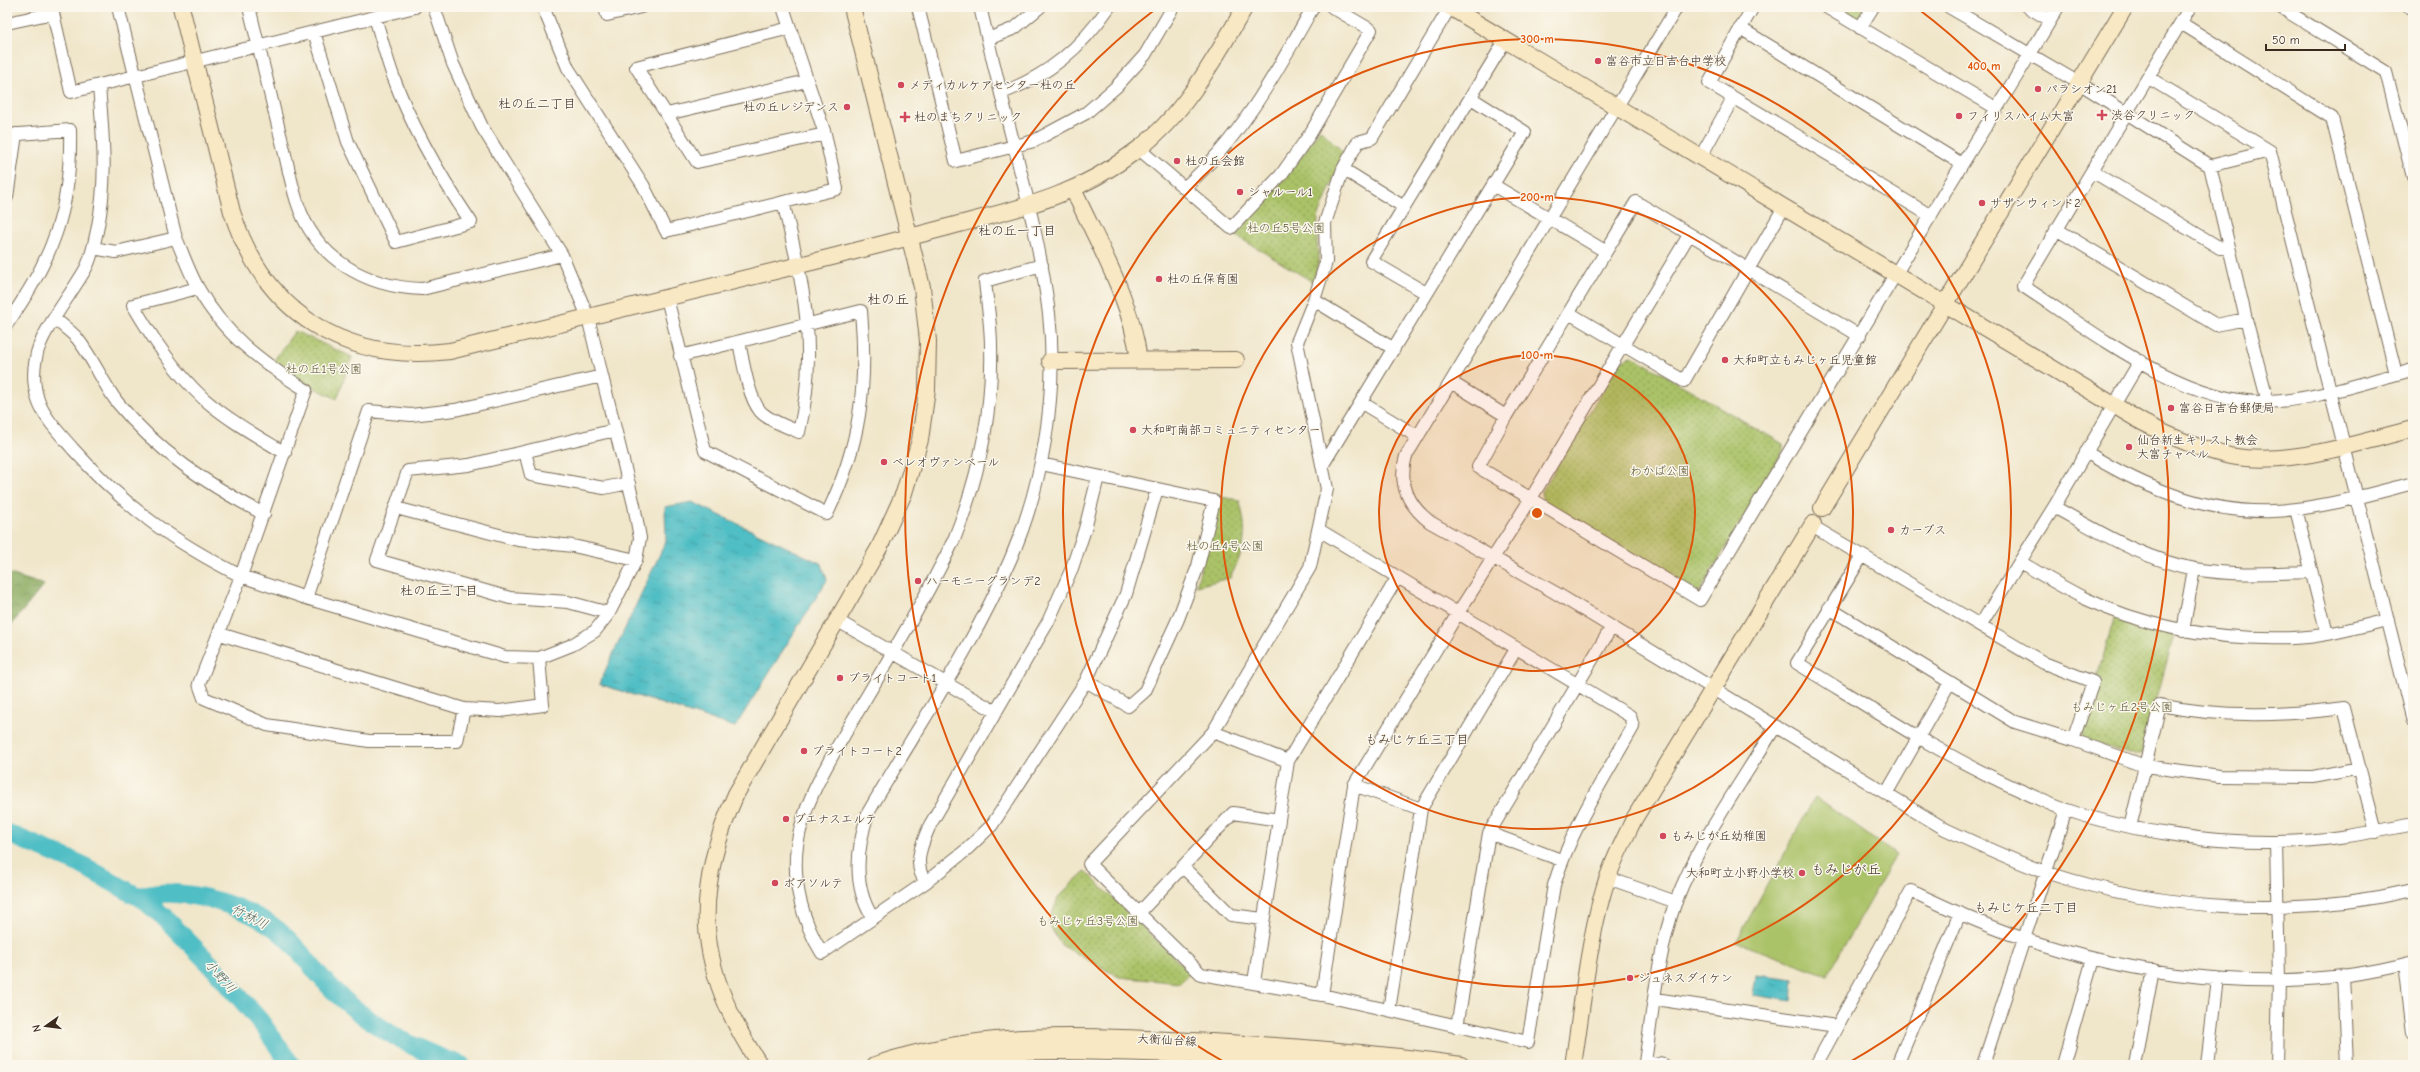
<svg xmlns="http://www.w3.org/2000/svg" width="2420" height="1072" font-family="'Comic Neue','Klee One',sans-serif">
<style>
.forest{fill:url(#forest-crowns);stroke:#61693d}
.park{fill:url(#park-dots);stroke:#727643}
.pitch{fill:#aac268;stroke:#727643}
.water{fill:url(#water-ripples);stroke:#467472}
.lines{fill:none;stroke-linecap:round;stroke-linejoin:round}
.river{stroke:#50bec5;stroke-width:19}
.street-casing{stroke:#7a6c5a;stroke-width:14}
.secondary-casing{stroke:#7a6c5a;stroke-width:18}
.street{stroke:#fff;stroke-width:12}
.secondary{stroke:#f8e8c3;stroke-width:16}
.ring{fill:none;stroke:#df570d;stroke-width:2}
.poi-dot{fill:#d1495b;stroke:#fbf7ec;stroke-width:1.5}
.labels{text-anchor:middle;stroke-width:3;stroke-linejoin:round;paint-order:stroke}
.poi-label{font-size:12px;fill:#3b2a1e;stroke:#fbf7ec;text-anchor:start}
.park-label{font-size:12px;fill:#5c5834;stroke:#fbf7ec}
.street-label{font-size:12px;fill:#3b2a1e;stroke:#fbf7ec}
.neighbourhood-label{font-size:13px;fill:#3b2a1e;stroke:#fbf7ec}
.water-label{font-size:13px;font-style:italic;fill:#425e58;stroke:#fbf7ec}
.quarter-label{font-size:14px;fill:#3b2a1e;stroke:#fbf7ec}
.centre{fill:#df570d;stroke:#fbf7ec;stroke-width:2}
.ring-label{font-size:12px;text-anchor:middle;font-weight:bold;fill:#df570d;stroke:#fbf7ec;stroke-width:3;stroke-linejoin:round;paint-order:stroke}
</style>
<defs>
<pattern id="forest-crowns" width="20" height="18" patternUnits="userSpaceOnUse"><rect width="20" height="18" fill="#87a85c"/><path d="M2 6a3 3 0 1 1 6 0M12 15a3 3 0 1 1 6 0" fill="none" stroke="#70894b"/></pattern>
<pattern id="park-dots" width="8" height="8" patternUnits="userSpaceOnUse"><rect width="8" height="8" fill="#aac268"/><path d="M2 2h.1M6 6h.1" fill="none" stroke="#8c9e55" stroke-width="1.8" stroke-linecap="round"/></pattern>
<pattern id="water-ripples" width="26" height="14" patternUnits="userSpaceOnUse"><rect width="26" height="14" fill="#50bec5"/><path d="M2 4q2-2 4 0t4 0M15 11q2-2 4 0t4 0" fill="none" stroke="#449b9f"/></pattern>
</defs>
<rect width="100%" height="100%" fill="#fbf7ec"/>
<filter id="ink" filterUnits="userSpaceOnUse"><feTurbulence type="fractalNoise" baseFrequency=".025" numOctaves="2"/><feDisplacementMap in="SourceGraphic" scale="8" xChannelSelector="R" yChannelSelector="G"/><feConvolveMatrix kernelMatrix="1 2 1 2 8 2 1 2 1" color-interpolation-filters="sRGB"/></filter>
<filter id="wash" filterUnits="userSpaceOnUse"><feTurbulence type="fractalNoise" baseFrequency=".012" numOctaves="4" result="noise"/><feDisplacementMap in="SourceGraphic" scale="16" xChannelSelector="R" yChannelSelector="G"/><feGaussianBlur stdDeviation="0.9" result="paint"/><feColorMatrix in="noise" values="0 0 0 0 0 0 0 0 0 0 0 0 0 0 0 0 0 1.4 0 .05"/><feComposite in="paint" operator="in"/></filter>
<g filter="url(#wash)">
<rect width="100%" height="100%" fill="#f0e6ca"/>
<path class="forest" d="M7 573 44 585 7 630Z"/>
<path class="park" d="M1836 7H1868L1863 17 1855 19Z
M1320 129 1344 153 1318 218 1317 242 1319 261 1313 282 1235 235C1267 201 1295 168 1320 129Z
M295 331 352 357 337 399 294 378 272 363Z
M1632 356 1783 444V450L1700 591 1694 592 1543 501 1541 493 1620 361Z
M1220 497 1239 500C1249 532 1245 549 1230 578L1196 586Z
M2115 615 2174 635 2142 754 2135 756 2084 739 2081 732Z
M1085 871 1190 973 1180 983 1119 977 1061 945 1048 923 1059 896Z"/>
<path class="pitch" d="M1815 797 1896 855 1827 975 1736 942Z"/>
<path class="water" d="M692 502 822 564 827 580 735 727 599 684 666 541 665 507Z
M1756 975 1794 980 1792 1001 1753 995Z"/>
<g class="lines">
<path class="river" d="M7 833 80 864 135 895C145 898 154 893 165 893 200 894 235 904 266 922 293 938 310 967 332 989 369 1025 411 1049 461 1065
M140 897 163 916 214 968 260 1021 291 1065"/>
</g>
</g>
<g filter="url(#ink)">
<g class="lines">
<defs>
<path id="street" d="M249 7C259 49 270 92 280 134 286 156 290 180 297 202 315 258 365 287 422 289L562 255
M543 7 568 68 643 185 666 231 837 189 825 134 783 7
M605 7 607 15 641 7
M918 7 956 161 1034 141 1086 113 1116 87 1145 55 1173 7
M1677 7 1406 456C1398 483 1408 505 1430 522L1554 592 1945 829C1979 845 2013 861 2048 873 2165 911 2293 918 2413 890
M1753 7 1709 83 1931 216
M1826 7 1996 108
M1949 7 2079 83 2210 166 2246 319 2268 402
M2028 7 2050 20
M2190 7 2023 286C2091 330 2185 405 2268 402 2315 400 2367 381 2413 370
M2280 7 2386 72 2413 177
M2409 7 2413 10
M7 23 53 13 71 92 415 7
M2181 23 2332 118 2396 374
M790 28 636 67 697 162 825 134
M1740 28 1962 164
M1860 28 1873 7
M314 32 348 142 396 242 471 222C440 176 412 128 393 76 386 57 381 37 375 17
M988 39 1015 28 1040 7
M2149 78 2270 151 2413 721
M99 86C103 138 108 179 97 231 94 243 92 257 86 268 73 292 39 334 36 358 33 371 34 387 38 400 44 418 61 435 73 449 125 507 172 541 241 576L199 684 204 698 267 725 369 741H457L464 709 500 711 543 705 539 658
M1001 93C1048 76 1081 48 1109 7
M667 114 807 81
M7 135 70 130C72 209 52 260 7 324
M1139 149 1231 228 1281 175 1310 134 1371 30 1332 7
M1700 158 1733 98
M2210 166 2270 151
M1343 169 1404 207
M2092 171 2220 248 2229 247
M1493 185 1605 251
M1184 188C1241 138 1276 73 1313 7
M7 197 16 134
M2056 229 2216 325 2246 319
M176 238C183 254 189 272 198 288 223 334 263 363 306 390L241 576 306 598 505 657 539 658 572 645 595 631 609 613 636 560 640 538 634 505 602 376
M93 248 116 252 176 238 118 7
M1042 265 985 281C987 302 991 324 991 346 993 411 979 476 955 537 949 551 941 565 934 579 907 631 876 680 847 730 826 767 803 803 797 846 792 882 803 923 822 953L926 882 965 851 992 825 1086 681 1126 594 1157 489
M198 288 133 305C153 339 174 371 203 398 228 420 257 436 285 453
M1426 293 1371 261 1505 41
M667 298 705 451 827 514C860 446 868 386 861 311L680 356
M1314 300 1394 349
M1569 313 1684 381 1784 207
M55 319C62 325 70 331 76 337 92 356 102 382 117 402 157 451 208 485 264 514
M1860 336 1636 202 1506 416 1478 467 1700 600C1780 467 1860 334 1940 200 1979 136 2020 73 2058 7
M739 342C743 361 748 396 760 411 769 421 786 426 799 432 819 348 803 283 783 202
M1451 382 1506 416
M1362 403 1418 437
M525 452 531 475 604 488 629 483
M2086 452C2142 487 2205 514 2273 511 2320 509 2367 495 2413 483
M1041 464 1214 501 1198 566 1178 619 1145 691 1128 706 1086 681
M1322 466 1525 132 1471 98
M2054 507C2098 531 2144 560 2195 569 2233 576 2272 573 2310 572
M396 508 518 540 573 546 636 560
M2296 509 2327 634
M1812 526 2044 663 2093 682 2073 740 2145 766 2219 776 2313 777 2360 768
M1319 530 1630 716 1633 727C1604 778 1571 829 1554 885L1528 1042 1322 995 1201 974 1089 864 1213 732 1310 567 1327 489 1297 342 1314 300 1326 262 1325 223 1343 169 1358 142 1372 138 1450 7
M1862 556 1797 663C1871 708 1944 757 2024 792 2038 798 2052 806 2067 810 2128 831 2211 843 2275 842 2321 842 2369 833 2413 824
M2020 562C2041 574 2062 587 2084 598 2148 629 2222 640 2293 638 2325 637 2357 627 2388 620
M306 598 369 411 411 415 455 410 602 376 588 317 562 255 482 127 453 64 434 7
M1829 608 2015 722 2073 740
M609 613 568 602 510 598 377 560 408 471 469 465 615 430
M838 621 996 712
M1981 624 2054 507 2140 361
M2183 631 2194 569
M220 634 464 709
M1213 732 1288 761
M1354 785 1421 809
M1886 794 1950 682
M2130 827 2160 705C2221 718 2283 716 2344 708L2376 832
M1489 833 1561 860
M2276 842 2279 980 2277 1065
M1183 867 1231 915 1263 919
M1608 878 1676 902
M926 882C912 865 922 843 930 825L1048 622 1072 568 1085 529 1098 477
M1140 912 1233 813 1279 820
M873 918C852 886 857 848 868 813 916 729 973 648 1011 558 1043 484 1058 394 1049 314 1042 256 1028 201 1014 145 1002 99 991 53 980 7
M2405 964 2413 1032
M2343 975 2347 1065
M1254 982 1288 761 1397 578
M1322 995 1354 785 1458 613 1530 500 1689 235
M1655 999 1836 1026
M1389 1010 1421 809 1516 649
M1457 1027 1489 833 1611 628
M1664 1065 1645 1062C1653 1010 1658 950 1676 901 1699 841 1741 783 1775 727
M1816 1065 1911 891C1952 910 1994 930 2037 943 2155 980 2292 995 2413 962
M1897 1065 1960 913
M1983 1065 2066 810
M2063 1065 2093 959
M2135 1065 2153 970
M2207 1065 2217 978"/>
<path id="secondary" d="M181 7 232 212C265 313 344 364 450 351 576 320 702 289 828 258 871 247 915 236 959 224 1029 206 1078 195 1137 150 1185 114 1215 58 1245 7
M1450 7 2142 422C2171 437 2198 449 2230 456 2290 467 2355 443 2413 429
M1073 189C1099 246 1131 298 1139 360
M1050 361 1236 360
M1822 508 2125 7
M760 1065C698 972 690 897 736 794L879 548 904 493 920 440 927 390 928 341 922 287 852 7
M875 1065C981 1029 1083 1036 1193 1041 1283 1046 1372 1052 1461 1065
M927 1065C1008 1044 1091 1052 1174 1054 1237 1057 1300 1056 1362 1065
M1573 1065C1582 1009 1587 951 1602 896 1609 869 1622 844 1634 819L1813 524"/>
</defs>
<use href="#street" class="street-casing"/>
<use href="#secondary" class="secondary-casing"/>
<use href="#street" class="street"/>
<use href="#secondary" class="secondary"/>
</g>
</g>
<circle cx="1537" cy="513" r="158" fill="#df570d" fill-opacity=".12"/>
<g class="ring">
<circle cx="1537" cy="513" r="158"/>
<circle cx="1537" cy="513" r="316"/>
<circle cx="1537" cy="513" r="474"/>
<path d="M1226 1063A632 632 0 0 1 1157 8M1917 8A632 632 0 0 1 1848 1063"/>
</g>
<g class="poi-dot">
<circle cx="1598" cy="61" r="4"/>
<circle cx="901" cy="85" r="4"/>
<circle cx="2038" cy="89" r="4"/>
<circle cx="847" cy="107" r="4"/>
<path d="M2100 109h4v4h4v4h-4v4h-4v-4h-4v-4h4z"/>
<circle cx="1959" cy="116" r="4"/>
<path d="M903 111h4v4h4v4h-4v4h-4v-4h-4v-4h4z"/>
<circle cx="1177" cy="161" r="4"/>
<circle cx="1240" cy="192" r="4"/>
<circle cx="1982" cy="203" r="4"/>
<circle cx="1159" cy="279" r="4"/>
<circle cx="1725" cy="360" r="4"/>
<circle cx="2171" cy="408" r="4"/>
<circle cx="1133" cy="430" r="4"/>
<circle cx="2129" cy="447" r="4"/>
<circle cx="884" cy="462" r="4"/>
<circle cx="1891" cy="530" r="4"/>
<circle cx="918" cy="581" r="4"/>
<circle cx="840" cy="678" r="4"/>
<circle cx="804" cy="751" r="4"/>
<circle cx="786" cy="819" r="4"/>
<circle cx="1663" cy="836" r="4"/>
<circle cx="1802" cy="873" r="4"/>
<circle cx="775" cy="883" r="4"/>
<circle cx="1630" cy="978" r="4"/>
</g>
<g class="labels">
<g class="poi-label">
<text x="1606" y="65">富谷市立日吉台中学校</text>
<text x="909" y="89">メディカルケアセンター杜の丘</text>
<text x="2046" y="93">パラシオン21</text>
<text x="839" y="111" text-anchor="end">杜の丘レジデンス</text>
<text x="2111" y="119">渋谷クリニック</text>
<text x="1967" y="120">フィリスハイム大富</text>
<text x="914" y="121">杜のまちクリニック</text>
<text x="1185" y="165">杜の丘会館</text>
<text x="1248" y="196">シャルール1</text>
<text x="1990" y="207">サザンウィンド2</text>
<text x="1167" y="283">杜の丘保育園</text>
<text x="1733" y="364">大和町立もみじヶ丘児童館</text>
<text x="2179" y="412">富谷日吉台郵便局</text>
<text x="1141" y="434">大和町南部コミュニティセンター</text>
<text x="2137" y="444">仙台新生キリスト教会<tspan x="2137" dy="14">大富チャペル</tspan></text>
<text x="892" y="466">ベレオヴァンベール</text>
<text x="1899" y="534">カーブス</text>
<text x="926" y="585">ハーモニーグランデ2</text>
<text x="848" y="682">ブライトコート1</text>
<text x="812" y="755">ブライトコート2</text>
<text x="794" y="823">ブエナスエルテ</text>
<text x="1671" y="840">もみじが丘幼稚園</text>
<text x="1794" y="877" text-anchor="end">大和町立小野小学校</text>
<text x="783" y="887">ボアソルテ</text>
<text x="1638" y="982">ジュネスダイケン</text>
</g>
<g class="park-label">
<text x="1286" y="232">杜の丘5号公園</text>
<text x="324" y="373">杜の丘1号公園</text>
<text x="1660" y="475">わかば公園</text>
<text x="1225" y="550">杜の丘4号公園</text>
<text x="2122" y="711">もみじヶ丘2号公園</text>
<text x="1088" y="925">もみじヶ丘3号公園</text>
</g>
<g class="street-label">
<text transform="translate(1167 1040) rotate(3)" y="4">大衡仙台線</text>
</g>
<g class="neighbourhood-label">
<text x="537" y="108">杜の丘二丁目</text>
<text x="1017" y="235">杜の丘一丁目</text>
<text x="439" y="595">杜の丘三丁目</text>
<text x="1417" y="744">もみじケ丘三丁目</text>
<text x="2026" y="912">もみじケ丘二丁目</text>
</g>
<g class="water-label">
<text transform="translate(250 916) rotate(27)" y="5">竹林川</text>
<text transform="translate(221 976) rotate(48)" y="5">小野川</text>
</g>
<g class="quarter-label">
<text x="888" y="304">杜の丘</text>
<text x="1846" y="874">もみじが丘</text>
</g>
</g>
<circle cx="1537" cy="513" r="6" class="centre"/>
<g class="ring-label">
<text x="1537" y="43">300 m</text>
<text x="1984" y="70">400 m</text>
<text x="1537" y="201">200 m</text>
<text x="1537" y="359">100 m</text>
</g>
<rect width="2420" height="1072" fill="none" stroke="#fbf7ec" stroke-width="24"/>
<g transform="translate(46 1026) rotate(256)" stroke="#fbf7ec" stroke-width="3" paint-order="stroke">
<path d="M0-3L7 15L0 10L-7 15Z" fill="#3b2a1e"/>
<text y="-6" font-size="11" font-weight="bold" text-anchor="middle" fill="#3b2a1e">N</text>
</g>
<path d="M2266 44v6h79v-6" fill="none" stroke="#3b2a1e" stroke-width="2"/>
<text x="2272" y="44" font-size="12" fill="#3b2a1e" stroke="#fbf7ec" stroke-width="3" paint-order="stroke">50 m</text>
</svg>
